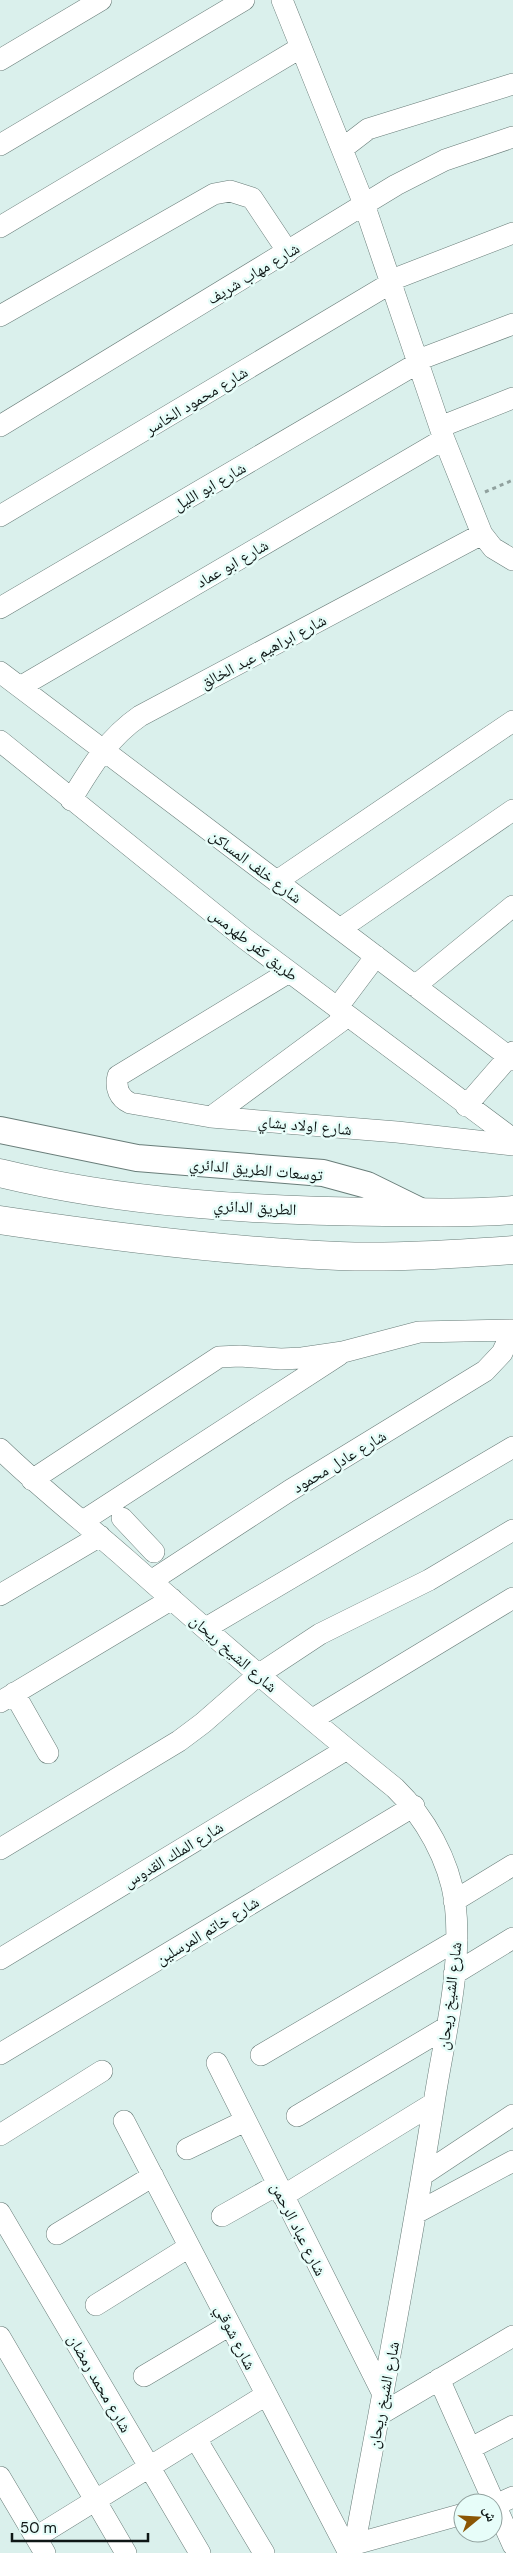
<svg xmlns="http://www.w3.org/2000/svg" width="513" height="2553" font-family="'DM Sans','Noto Naskh Arabic',sans-serif">
<style>
.lines{fill:none;stroke-linecap:round;stroke-linejoin:round}
.minor-casing{stroke:#697d79;stroke-width:22}
.major-casing{stroke:#697d79;stroke-width:28}
.highway-casing{stroke:#697d79;stroke-width:29}
.path{stroke:#90a19e;stroke-width:3;stroke-dasharray:4 4;stroke-linecap:butt}
.minor{stroke:#fff;stroke-width:21}
.major{stroke:#fff;stroke-width:26}
.highway{stroke:#fff;stroke-width:28}
.labels{text-anchor:middle;stroke-width:5;stroke-linejoin:round;paint-order:stroke}
.street-label{font-size:16px;fill:#0f1716;stroke:#e7fdf9}
</style>
<rect width="100%" height="100%" fill="#daf0ec"/>
<g class="lines">
<defs>
<path id="minor" d="M282 0 364 204 444 439 482 534 493 548 513 560
M0 60 101 0
M0 145 244 0
M342 149 368 129 513 84
M0 227 300 48
M389 281 513 233
M0 316 214 194 230 191 252 198 288 252
M418 360 513 324
M0 426 396 185 445 160 513 137
M440 427 513 398
M0 516 391 283
M0 608 418 363
M0 672 513 1060
M20 687 444 439
M0 741 244 938 513 1139
M71 800C91 767 108 738 140 716L482 534
M277 881 513 721
M340 929 513 810
M289 972 118 1076C115 1088 119 1098 130 1103L211 1117 397 1132 513 1145
M415 986 513 906
M337 1008 376 956
M466 1106 513 1052
M211 1117 348 1016
M0 1449C40 1488 84 1522 126 1559 214 1637 303 1714 395 1788 425 1817 449 1860 455 1902 463 1969 444 2037 434 2103 410 2254 381 2403 353 2553
M32 1480 219 1357 240 1356 281 1359 302 1358 343 1352 419 1332 513 1330
M122 1518 154 1552
M83 1521 339 1355
M151 1581 289 1491 485 1371 502 1353 513 1330
M0 1595 100 1536
M206 1628 513 1447
M14 1693 48 1753
M0 1702 172 1599
M313 1719 513 1598
M0 1849 179 1741 203 1723 258 1675 320 1634 429 1580 513 1530
M454 1901 513 1865
M0 1959 347 1749
M454 1974 513 1938
M0 2054 414 1806
M261 2055 457 1940
M217 2063 383 2394
M297 2116 447 2027
M124 2121 349 2553
M0 2135 102 2071
M187 2149 245 2121
M424 2174 513 2115
M283 2196 434 2103
M0 2213 200 2553
M416 2213 513 2161
M222 2216 277 2185
M57 2234 153 2176
M96 2305 189 2247
M0 2337 126 2553
M144 2376 230 2325
M439 2379 513 2545
M379 2415 513 2336
M196 2439 264 2553
M471 2448 513 2426
M0 2477 45 2553
M493 2506 513 2497
M36 2537 266 2395
M355 2544 463 2514"/>
<path id="major" d="M0 1130 137 1158 323 1173 367 1185 422 1212"/>
<path id="highway" d="M0 1173C123 1203 258 1211 384 1212 427 1212 470 1214 513 1210
M0 1220C113 1237 225 1251 339 1256 397 1258 455 1254 513 1250"/>
</defs>
<use href="#minor" class="minor-casing"/>
<use href="#major" class="major-casing"/>
<use href="#highway" class="highway-casing"/>
<path class="path" d="M485 492 513 480"/>
<use href="#minor" class="minor"/>
<use href="#major" class="major"/>
<use href="#highway" class="highway"/>
</g>
<g class="labels">
<g class="street-label">
<text transform="translate(253 273) rotate(-31)" y="6">شارع مهاب شريف</text>
<text transform="translate(196 400) rotate(-31)" y="6">شارع محمود الخاسر</text>
<text transform="translate(209 486) rotate(-30)" y="6">شارع ابو الليل</text>
<text transform="translate(232 563) rotate(-30)" y="6">شارع ابو عماد</text>
<text transform="translate(263 651) rotate(-28)" y="6">شارع ابراهيم عبد الخالق</text>
<text transform="translate(256 866) rotate(37)" y="6">شارع خلف المساكن</text>
<text transform="translate(254 944) rotate(38)" y="6">طريق كفر طهرمس</text>
<text transform="translate(305 1125) rotate(5)" y="6">شارع اولاد بشاي</text>
<text transform="translate(256 1169) rotate(5)" y="6">توسعات الطريق الدائري</text>
<text transform="translate(255 1207) rotate(3)" y="6">الطريق الدائري</text>
<text transform="translate(339 1461) rotate(-31)" y="6">شارع عادل محمود</text>
<text transform="translate(234 1653) rotate(41)" y="6">شارع الشيخ ريحان</text>
<text transform="translate(173 1854) rotate(-31)" y="6">شارع الملك القدوس</text>
<text transform="translate(207 1930) rotate(-31)" y="6">شارع خاتم المرسلين</text>
<text transform="translate(449 1996) rotate(-83)" y="6">شارع الشيخ ريحان</text>
<text transform="translate(299 2229) rotate(63)" y="6">شارع عباد الرحمن</text>
<text transform="translate(236 2337) rotate(63)" y="6">شارع شوقي</text>
<text transform="translate(100 2383) rotate(60)" y="6">شارع محمد رمضان</text>
<text transform="translate(383 2395) rotate(-79)" y="6">شارع الشيخ ريحان</text>
</g>
</g>
<g transform="translate(478 2518) rotate(72)"><circle r="24" fill="#e7fdf9" stroke="#91a19e"/>
<path d="M0-4L9 19L0 12L-9 19Z" fill="#8b5605"/>
<text y="-8" font-size="14" font-weight="bold" text-anchor="middle" fill="#0f1716">ش</text>
</g>
<path d="M12 2533v8h136v-8" fill="none" stroke="#0f1716" stroke-width="2.5"/>
<text x="20" y="2533" font-size="15" fill="#0f1716" stroke="#e7fdf9" stroke-width="4" paint-order="stroke">50 m</text>
</svg>
